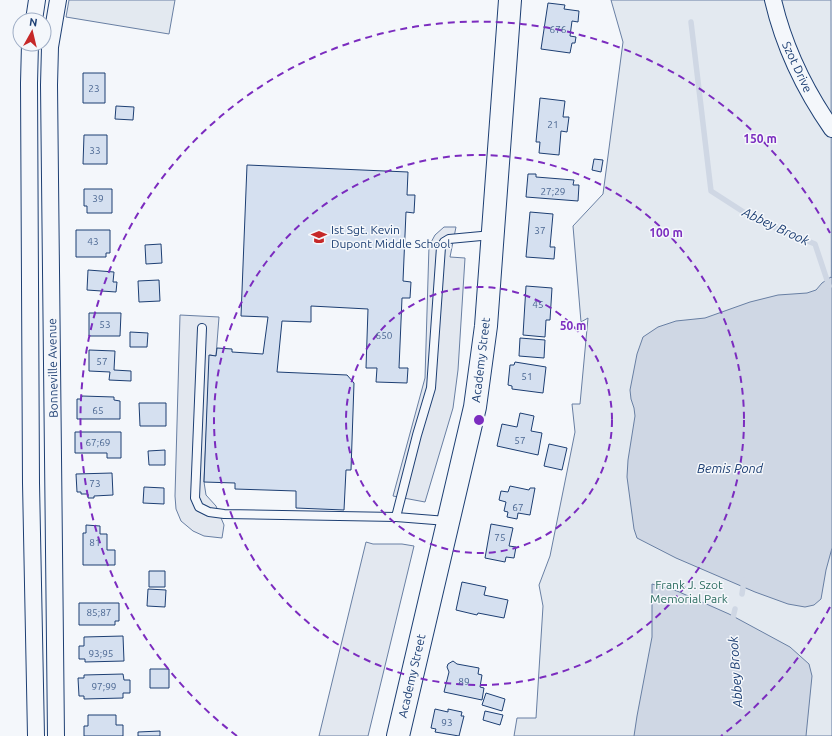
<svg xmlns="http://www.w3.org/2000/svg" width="832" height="736" font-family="Ubuntu,sans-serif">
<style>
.green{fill:#e3e9f0;stroke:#687fa3}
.parking{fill:#e3e8f0;stroke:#687fa3}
.water{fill:#cfd7e4;stroke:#687fa3}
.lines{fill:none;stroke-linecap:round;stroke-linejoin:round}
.stream{stroke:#cfd7e4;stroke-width:5.5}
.building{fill:#d5e0f0;stroke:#1d3f73}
.lane-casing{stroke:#1d3f73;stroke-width:10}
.street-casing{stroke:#1d3f73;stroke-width:18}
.secondary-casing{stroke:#1d3f73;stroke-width:24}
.lane{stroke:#f4f7fb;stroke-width:8}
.street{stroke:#f4f7fb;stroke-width:16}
.secondary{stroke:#f4f7fb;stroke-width:22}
.ring{fill:none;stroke:#7b2cbf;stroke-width:2;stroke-dasharray:7 5}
.labels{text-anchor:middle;stroke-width:3;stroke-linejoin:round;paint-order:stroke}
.number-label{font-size:10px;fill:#4b6792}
.street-label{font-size:12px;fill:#1d3f73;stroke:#f4f7fb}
.poi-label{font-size:12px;fill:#1d3f73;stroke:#f4f7fb;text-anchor:start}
.park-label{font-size:12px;fill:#2c6c60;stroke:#f4f7fb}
.water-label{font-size:13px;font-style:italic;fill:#1d3f73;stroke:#f4f7fb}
.centre{fill:#7b2cbf;stroke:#f4f7fb;stroke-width:2}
.ring-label{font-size:12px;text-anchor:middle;font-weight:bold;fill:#7b2cbf;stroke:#f4f7fb;stroke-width:3;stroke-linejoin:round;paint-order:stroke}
</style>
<rect width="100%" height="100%" fill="#f4f7fb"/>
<path class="green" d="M69 0H175L169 34 66 17Z
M611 0H831L832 736H514L517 718H536L543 606 539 585 550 556 575 432 572 404H580L588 318 581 322 573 226 603 194 623 42Z"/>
<path class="parking" d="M444 227H456L450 257 465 258 458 370 453 408 425 502 393 496 425 378 429 246 435 235Z
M180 315 219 317 216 356 210 355 204 482 206 495 216 506 224 525 222 538 204 536 193 531 181 521 176 509 175 496Z
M366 542 373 544H402L414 546 368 736H319Z"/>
<path class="water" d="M831 277 832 278V548L826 570 821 599 814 605 805 607 788 604 755 592 676 558 637 538 634 529 627 477 628 460 635 416 634 408 631 399 630 390 637 354 643 337 658 327 676 321 705 318 750 302 778 295 807 293 816 290 822 283Z
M652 584 677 591 729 614 790 647 809 664 812 676 806 736H634L637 716 652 637Z"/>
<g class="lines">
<path class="stream" d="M691 22 711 191 756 220 815 244 829 286
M742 594 744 580
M732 622 735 609"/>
</g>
<path class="building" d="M548 3 565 5 564 9 579 11 578 22 572 21 570 36 576 37 575 43H572L570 53 541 49Z
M83 73H105V103H83Z
M540 98 565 101 563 117H569L567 132 561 131 559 155 539 153 540 142H536Z
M116 106 134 107 133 120 115 119Z
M84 135H107V164H83Z
M594 159 603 160 601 172 592 170Z
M247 165 408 172 407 195H415L414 213 406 212 403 281 411 282 410 298H402L399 368H408L407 383 376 382 377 368H366L368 309 311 306V322L282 321 277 372 347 375 354 383 351 470H346L344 510 296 508V491L235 489V483L204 482 209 355 216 356 217 348 232 349V352L263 354 268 317 241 316Z
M528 174H536V177L574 180 573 185H579L578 201 526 197Z
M84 189H112V213H87V206H84Z
M530 212 553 214 550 247H555L554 259 526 257Z
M76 230H110V253H106V257H76Z
M161 244 162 263 146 264 145 245Z
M88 270 114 272 113 282H117L116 292 87 290Z
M159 280 160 301 139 302 138 281Z
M526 286 552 288 550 320H546L545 337 523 335Z
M89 313H121L120 336H89Z
M130 332 148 333 147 347H130Z
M520 338 545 340 544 358 519 356Z
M89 350 115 351 114 370 131 371V381L109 380 110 372 89 371Z
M515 362 546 367 543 393 512 389V386L508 385 510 365H514Z
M82 396 114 397V400L120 401V419H77V399H81Z
M139 403H166V426H140Z
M520 413 534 416 531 431 542 433 538 455 497 446 502 424 517 427Z
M75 432H121V458H107V453H75Z
M549 444 567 448 562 470 544 466Z
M165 450V465H149L148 451Z
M112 473 113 495 94 496V498H88V494H81V492H77L76 474Z
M510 486 529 490 530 488H535L530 515 518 513 517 519 507 517 508 512 504 511 506 502 499 500 501 491 508 492Z
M144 487 164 488V504L143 503Z
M491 524 513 528 509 546 516 547 514 558 506 557 505 562 485 558Z
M86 525 100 526V534H107V550H115V565H83V533H86Z
M149 571H165V587H149Z
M462 582 486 587 484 595 508 600 504 618 478 613 477 615 456 610Z
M148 589 166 590 165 607 147 606Z
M79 603H119V621H115V625H79Z
M123 636 124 661 85 662V659H79V646H84V637Z
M453 661 457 664 479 668 478 674 482 675 480 687 484 688 482 700 444 692 449 672 447 667 448 664Z
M150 669H169V688H150Z
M123 674 124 680H130V693H123V698L84 699V696H79L78 678H84V675Z
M486 693 505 699 502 711 482 705Z
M435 709 448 712V709L462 712 461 716H464L459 736 435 732 436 729 431 728Z
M485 711 503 715 500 725 483 720Z
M88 715H116V725H123V736H84V726H88Z
M160 731V736H138V732Z"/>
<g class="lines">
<defs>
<path id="lane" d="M202 328 195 498 199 507 209 512 224 514 396 517 447 521
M396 517 417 435 431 388 441 247 444 242 449 239 492 235"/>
<path id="street" d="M773 0C784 47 804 89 832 129
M34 20 37 0
M30 44 29 83 31 483 36 736
M56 736 49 85 50 47 58 0"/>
<path id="secondary" d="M398 736 475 407 486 326 510 0"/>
</defs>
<use href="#lane" class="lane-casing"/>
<use href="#street" class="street-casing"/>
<use href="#secondary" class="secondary-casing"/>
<use href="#lane" class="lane"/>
<use href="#street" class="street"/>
<use href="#secondary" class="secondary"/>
</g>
<g class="ring">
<circle cx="479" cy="420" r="133"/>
<circle cx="479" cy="420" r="265"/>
<path d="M830 607A398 398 0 0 1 721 736M237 736A398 398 0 1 1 830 233"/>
</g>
<defs>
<symbol id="school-bare" viewBox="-9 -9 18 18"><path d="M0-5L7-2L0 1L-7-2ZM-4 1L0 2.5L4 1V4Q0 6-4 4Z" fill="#c62828" stroke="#f4f7fb" stroke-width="2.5" paint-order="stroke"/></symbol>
</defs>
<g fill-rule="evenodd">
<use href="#school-bare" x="308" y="226" width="22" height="22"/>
</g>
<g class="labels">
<g class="number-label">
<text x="558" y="33">676</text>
<text x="94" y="92">23</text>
<text x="553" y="128">21</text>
<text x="95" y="154">33</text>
<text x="553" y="195">27;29</text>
<text x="98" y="202">39</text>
<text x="540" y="234">37</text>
<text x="93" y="245">43</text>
<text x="538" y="308">45</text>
<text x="105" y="328">53</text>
<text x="384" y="339">650</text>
<text x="102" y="365">57</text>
<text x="527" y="380">51</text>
<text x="98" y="414">65</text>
<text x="520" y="444">57</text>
<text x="98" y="446">67;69</text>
<text x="95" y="487">73</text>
<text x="518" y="511">67</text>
<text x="500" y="541">75</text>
<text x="95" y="546">81</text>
<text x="99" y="616">85;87</text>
<text x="101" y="657">93;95</text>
<text x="464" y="685">89</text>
<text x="104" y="690">97;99</text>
<text x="447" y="726">93</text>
</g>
<g class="street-label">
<text transform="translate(797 67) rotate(65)" y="4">Szot Drive</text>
<text transform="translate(481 360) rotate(-83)" y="4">Academy Street</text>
<text transform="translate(53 368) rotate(-91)" y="4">Bonneville Avenue</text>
<text transform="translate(412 676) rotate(-77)" y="4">Academy Street</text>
</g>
<g class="poi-label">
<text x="331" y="234">Ist Sgt. Kevin<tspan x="331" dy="14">Dupont Middle School</tspan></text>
</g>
<g class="park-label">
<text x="689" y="589">Frank J. Szot<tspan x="689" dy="14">Memorial Park</tspan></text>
</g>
<g class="water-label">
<text transform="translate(776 226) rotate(25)" y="5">Abbey Brook</text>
<text x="730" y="473">Bemis Pond</text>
<text transform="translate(735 672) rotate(-94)" y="5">Abbey Brook</text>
</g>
</g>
<circle cx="479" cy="420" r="6" class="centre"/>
<g class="ring-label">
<text x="760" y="143">150 m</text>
<text x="666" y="237">100 m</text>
<text x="573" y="330">50 m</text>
</g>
<g transform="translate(32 32) rotate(8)"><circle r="19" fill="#f4f7fb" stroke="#9eadc5"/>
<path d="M0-3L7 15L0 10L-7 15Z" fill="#c62828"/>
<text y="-6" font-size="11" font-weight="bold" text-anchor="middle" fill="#1d3f73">N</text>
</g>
</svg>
